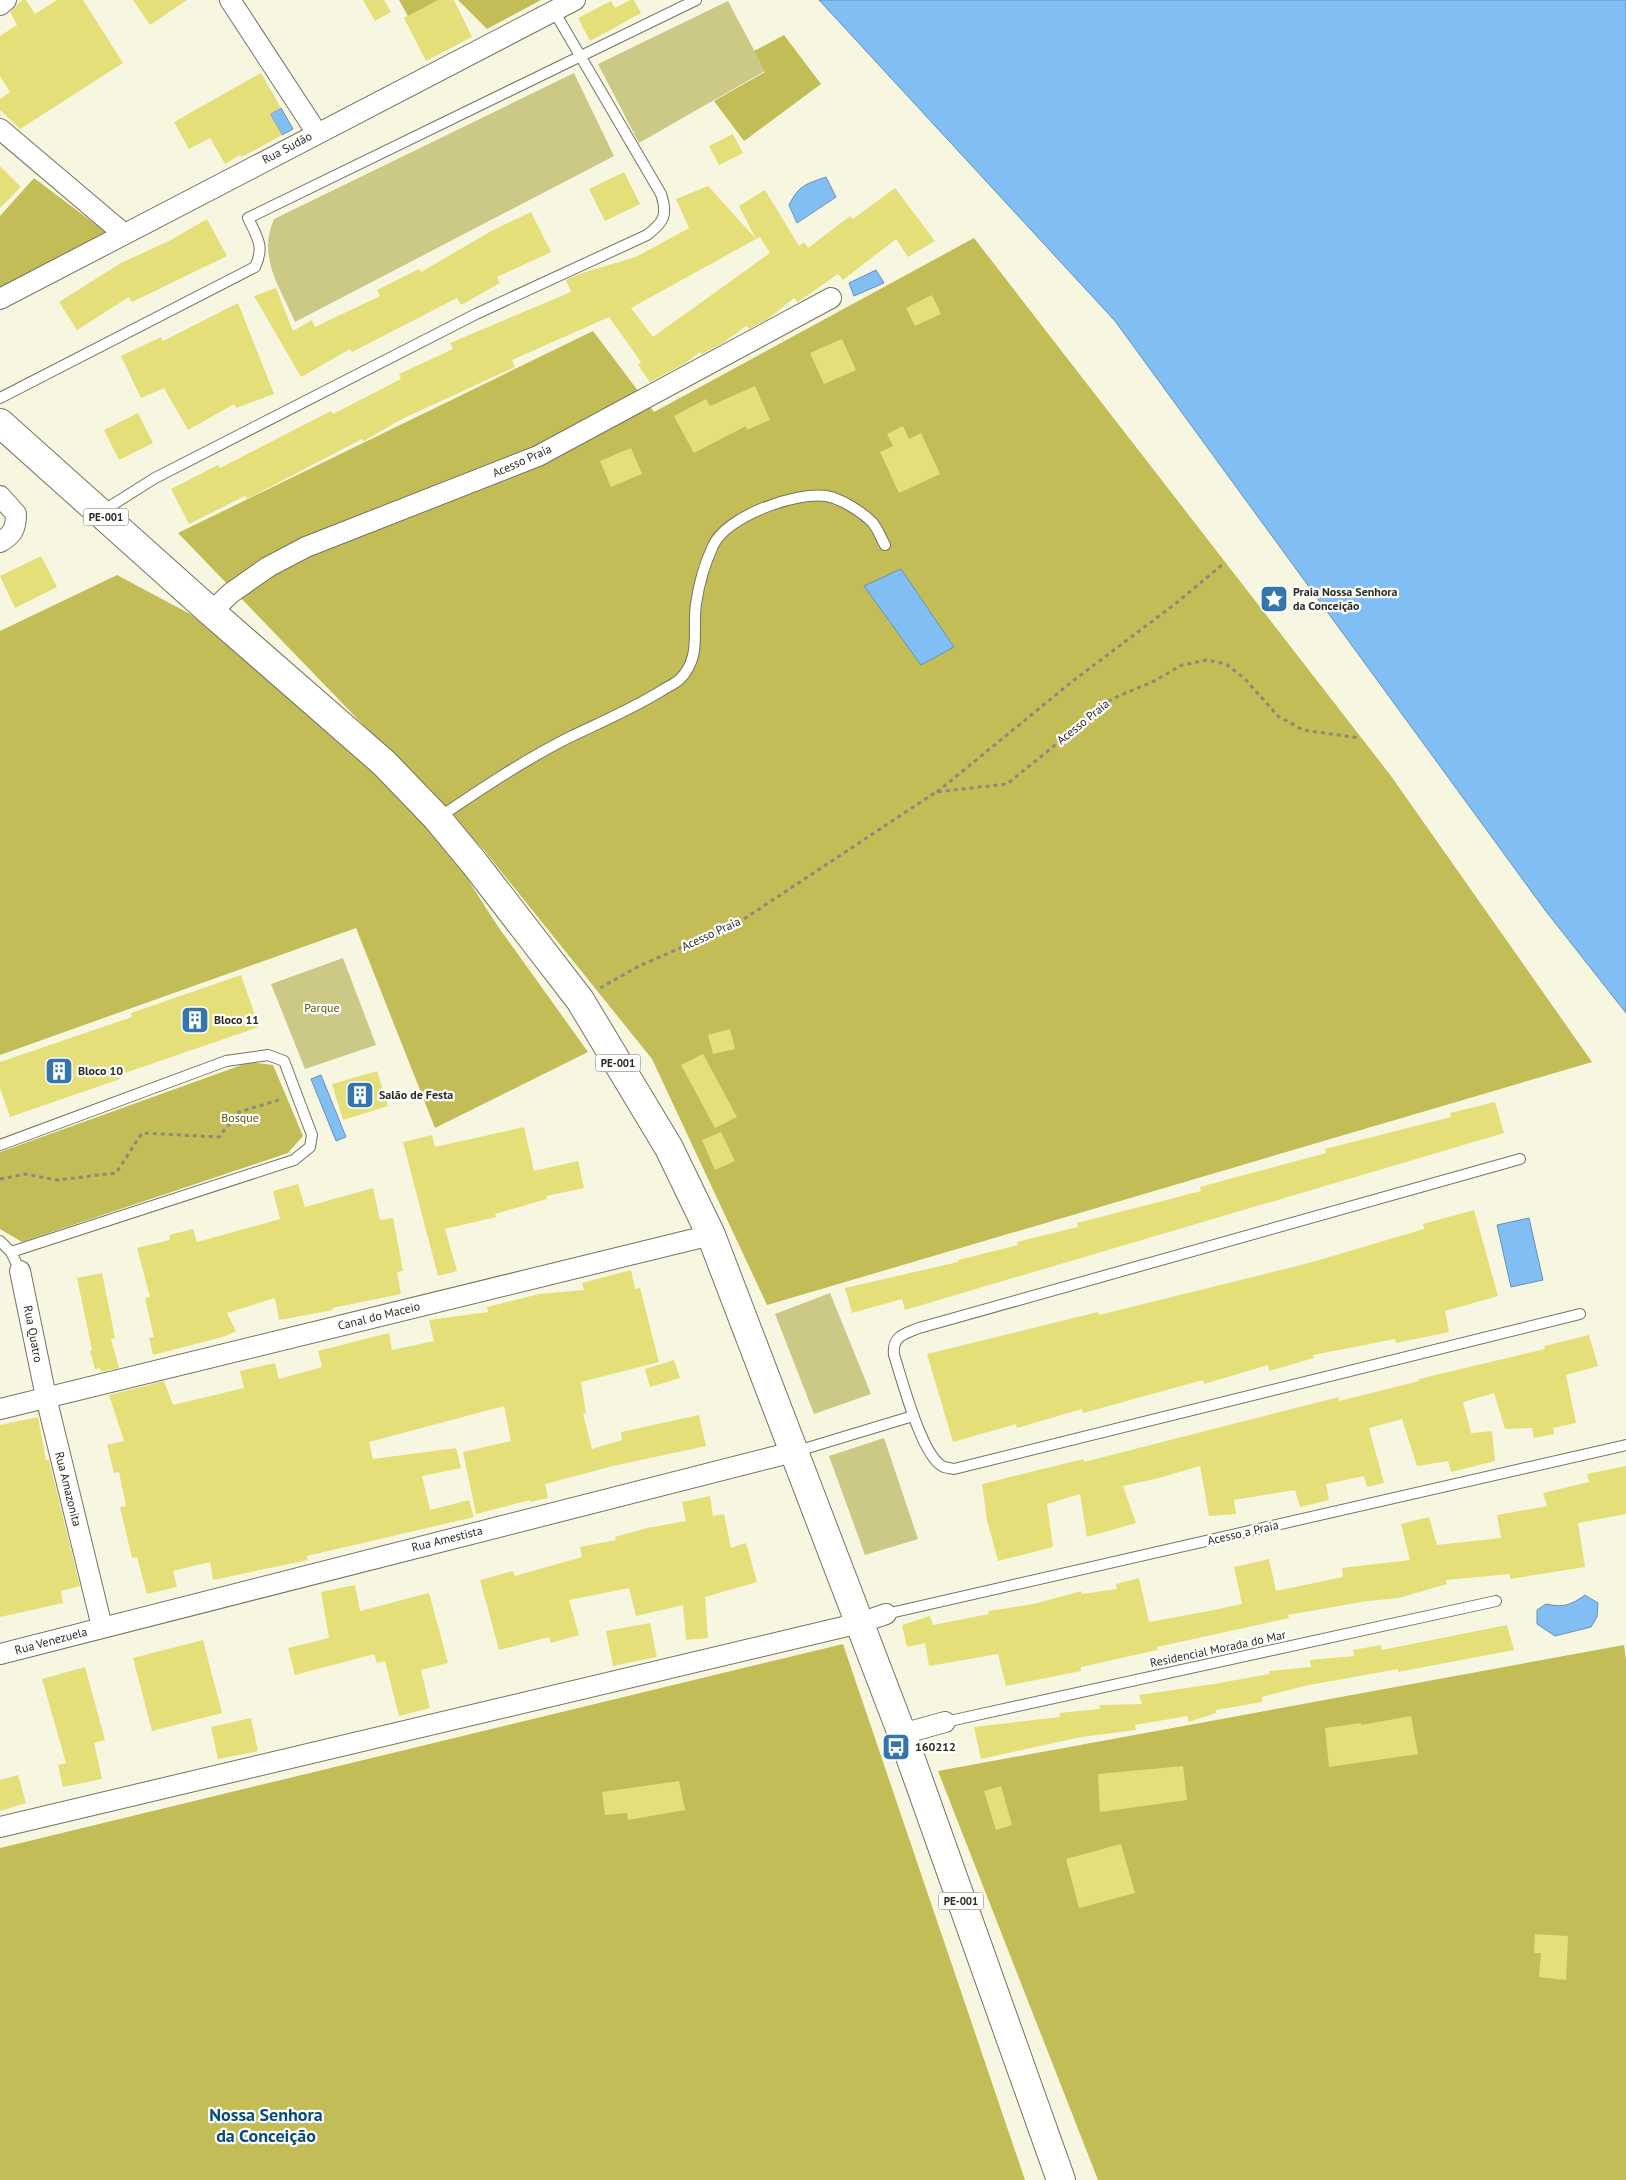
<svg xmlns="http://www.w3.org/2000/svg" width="1626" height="2180" font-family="'PT Sans',sans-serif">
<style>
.green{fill:#ccc986}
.forest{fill:#c3bd58}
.water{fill:#81bef3;stroke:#6792b4}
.building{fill:#e4df79}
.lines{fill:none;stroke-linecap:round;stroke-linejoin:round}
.service-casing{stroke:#747460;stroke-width:12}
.minor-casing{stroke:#747460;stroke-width:22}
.primary-casing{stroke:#747460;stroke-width:30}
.path{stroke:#8b8b7c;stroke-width:3;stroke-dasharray:4 4;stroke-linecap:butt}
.service{stroke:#fff;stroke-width:10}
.minor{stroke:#fff;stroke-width:20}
.primary{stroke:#fff;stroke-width:28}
.labels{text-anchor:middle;stroke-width:4.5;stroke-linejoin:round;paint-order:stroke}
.shield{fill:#fff;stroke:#6b6b64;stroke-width:1}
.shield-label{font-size:11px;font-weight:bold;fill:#2b2b22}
.street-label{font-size:12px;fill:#2b2b22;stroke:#fff}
.poi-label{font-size:12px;font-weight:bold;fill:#2b2b22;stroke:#fff;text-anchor:start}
.park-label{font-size:12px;fill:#595401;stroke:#fff}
.district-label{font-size:18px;font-weight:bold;fill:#054b7a;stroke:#fff}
</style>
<rect width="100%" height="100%" fill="#f7f7e1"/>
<path class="green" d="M728 1 765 71 639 143 598 64Z
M574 73 614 156 295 322C280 287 257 257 274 219Z
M343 958 376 1045 305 1069 271 984Z
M830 1293 871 1394 814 1414 775 1314Z
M884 1438 918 1539 865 1555 829 1456Z"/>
<path class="forest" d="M399 0H439L409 18Z
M458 0H541L487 29Z
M784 35 821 84 744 141 714 101 765 72 754 51Z
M34 178 107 233 0 289V216Z
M974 238 1391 776 1592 1062 767 1305 652 1059 483 849 178 533 593 331 654 412Z
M117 575 190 614 411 791 497 925 588 1052 435 1128 356 928 0 1055V631Z
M250 1062 273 1065 303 1136 288 1153 22 1242 0 1229V1152Z
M843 1644 1025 2180H0V1848Z
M1624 1645 1626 1660V2180H1098L938 1771Z"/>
<path class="water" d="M819 0H1626V1013L1545 910 1115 321Z
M281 108 293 129 282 135 270 114Z
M826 177 836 197 797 223 789 205C799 185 806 184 826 177Z
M876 270 884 283 854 296 849 283Z
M901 569 954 647 921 665 864 586Z
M321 1075 346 1137 336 1141 311 1079Z
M1529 1218 1543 1280 1511 1287 1497 1225Z
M1585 1595 1598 1603 1597 1617 1591 1627 1555 1636 1537 1624V1610L1546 1604C1563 1608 1571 1605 1585 1595Z"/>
<path class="building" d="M22 0H26L35 14 57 0H83L123 63 20 129 0 110V99L10 92 0 76V36L17 25 10 12Z
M133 0H187L150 25Z
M363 0H384L391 12 375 21Z
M438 0H454L472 37 426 61 404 18Z
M630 0H634L641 13 590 41 578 18 611 1 615 8Z
M261 73 281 108 270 114 282 135 242 157 240 155 225 164 210 138 189 149 174 122Z
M733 134 743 153 719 165 709 146Z
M0 166 21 187 0 208Z
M624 172 640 204 605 221 589 189Z
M708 186 756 239 631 308 653 337 770 253 760 237 756 239 739 206 765 190 799 246 804 242 808 248 850 216 853 219 895 188 935 241 908 257 896 239 843 280 838 274 798 302 794 298 768 319 749 329 746 326 723 343 702 354 700 352 684 364 650 382 638 365 641 362 609 317 512 360 515 367 402 419 364 441 362 439 247 499 245 496 189 524 171 489 218 465 220 468 331 411 333 414 401 379 399 374 453 349 450 343 571 292 566 280 582 273 636 257 689 228 676 199Z
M531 212 551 252 497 277 500 283 461 305 457 298 352 352 350 349 301 377 254 296 276 288 293 331 312 320 315 327 380 296 377 290 419 269 421 272 493 230Z
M207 219 227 256 132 302 129 297 77 330 59 302 121 263 171 240Z
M932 295 941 314 915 326 906 308Z
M238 303 274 394 236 408 234 404 188 430 164 388 141 398 121 356 161 337 163 341Z
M842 339 856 370 824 384 810 353Z
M755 386 770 420 747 430 746 426 694 453 674 416 706 399 710 406Z
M138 413 153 443 119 460 104 430Z
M903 426 909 439 921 433 940 474 899 493 880 452 893 446 887 434Z
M631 448 642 474 611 487 600 461Z
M41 556 57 587 15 608 0 576Z
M241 975 259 1027 119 1075 120 1079 10 1117 0 1088V1062L132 1017 131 1013Z
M730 1029 735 1049 713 1054 708 1035Z
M703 1054 737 1117 715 1128 681 1065Z
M377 1071 388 1106 343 1120 332 1084Z
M1495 1102 1504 1133 905 1310 902 1299 852 1313 845 1288 958 1262V1260L1018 1245 1017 1242 1078 1227 1077 1223 1201 1191 1200 1187 1326 1153 1325 1149 1451 1117 1450 1113Z
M524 1127 534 1171 578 1161 584 1188 546 1196 547 1199 495 1214 496 1217 445 1229 457 1271 438 1276 403 1142 432 1135 435 1147Z
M721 1132 735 1161 715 1170 702 1140Z
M298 1184 305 1207 373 1188 380 1220 393 1218 403 1271 397 1272 401 1294 332 1308 333 1310 279 1320 275 1298 227 1313 236 1331 226 1336 153 1355 149 1338 154 1337 145 1298 150 1297 137 1248 170 1240 169 1235 193 1229 197 1242 280 1219 273 1191Z
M1474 1210 1498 1296 1445 1311 1449 1332 1396 1343 1395 1339 1313 1355 1314 1358 1269 1371 1268 1365 1204 1384 1203 1380 1083 1413 1082 1409 1017 1428 1016 1424 953 1442 927 1354 1098 1312 1099 1315 1309 1263 1424 1229 1423 1224Z
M631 1270 635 1289 640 1288 659 1362 581 1382 586 1413 583 1414 592 1449 622 1440 621 1432 699 1415 706 1446 613 1466 545 1484 548 1498 530 1502V1500L476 1514 463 1452 511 1441 504 1406 369 1442 373 1459 456 1448 461 1468 422 1476 430 1510 469 1500 474 1517 307 1556 308 1560 213 1580 210 1562 173 1571 177 1587 147 1594 137 1557 132 1558 120 1507 126 1506 119 1472 114 1473 107 1445 124 1441 109 1395 164 1381 173 1405 244 1388 240 1371 275 1363 279 1379 322 1367 318 1351 389 1333 392 1350 434 1341 429 1320 488 1312 487 1307 539 1294 584 1290 582 1283Z
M102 1273 115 1338 111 1339 119 1368 101 1372 100 1368 95 1369 90 1351 92 1350 77 1278Z
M1589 1335 1598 1366 1566 1375 1576 1423 1553 1428 1554 1434 1534 1438 1532 1428 1505 1429 1494 1393 1463 1402 1471 1433 1492 1431 1495 1461 1451 1472 1448 1461 1417 1466 1402 1419 1369 1428 1384 1483 1367 1487 1364 1476 1326 1484 1329 1500 1300 1507 1295 1490 1234 1500 1236 1514 1209 1516 1200 1466 1159 1478 1123 1486 1136 1523 1087 1537 1080 1494 1047 1504 1053 1547 998 1561 987 1520 982 1484 1083 1459 1084 1462 1339 1397V1401L1419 1381V1379L1545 1349 1544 1346Z
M674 1360 680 1378 650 1387 645 1369Z
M38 1417 46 1460H49L80 1586 61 1591 63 1603 0 1617V1425Z
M1626 1466V1514L1578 1523 1585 1567 1510 1579V1574L1446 1580 1447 1584 1399 1598 1367 1601 1288 1615 1289 1618 1157 1647V1650L1081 1667V1671L1006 1686 998 1654 929 1666 925 1643 907 1647 902 1625 930 1616 933 1625 989 1614 988 1611 1034 1604 1081 1591 1082 1594 1117 1589 1116 1584 1139 1578 1149 1622 1209 1611 1242 1604 1234 1567 1269 1559 1276 1591 1343 1577 1342 1568 1410 1560 1401 1524 1429 1517 1437 1545 1501 1538 1497 1515 1547 1506 1543 1493 1589 1482 1587 1474Z
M710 1496 713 1516 724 1514 731 1548 746 1543 757 1582 705 1597 708 1638 686 1640 683 1605 636 1616 629 1588 569 1600 579 1635 551 1643 549 1637 499 1650 480 1580 513 1571 515 1576 582 1557 580 1547 616 1540 615 1537 647 1528 686 1521 682 1502Z
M355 1585 360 1611 429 1593 448 1663 421 1670 430 1708 399 1716 385 1661 377 1663 374 1654 295 1675 288 1648 329 1638 321 1592Z
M650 1623 657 1657 613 1666 606 1631Z
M1507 1625 1514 1650 1398 1672V1669L1304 1686 1262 1697V1702L1216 1710V1713L1189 1722 1187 1716 1135 1725 1136 1730 1081 1737 981 1759 974 1727 1060 1717 1059 1713 1100 1709 1099 1705 1142 1704 1139 1695 1214 1684 1269 1674V1671L1311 1667 1310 1660 1354 1656 1353 1650 1381 1645 1382 1650Z
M203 1640 222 1713 152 1731 133 1658Z
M85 1667 105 1740 94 1743 102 1779 63 1787 58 1765 66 1763 42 1679Z
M1411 1716 1418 1754 1329 1767 1325 1728 1361 1723V1725Z
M251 1718 258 1751 218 1759 211 1727Z
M1183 1766 1187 1800 1100 1812 1098 1774Z
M18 1775 26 1803 0 1811V1780Z
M679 1781 685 1810 628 1820 627 1813 605 1815 602 1792Z
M1001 1786 1012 1825 996 1830 984 1791Z
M1121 1844 1135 1893 1079 1908 1066 1859Z
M1535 1934 1568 1936 1566 1980 1539 1977 1541 1953H1534Z"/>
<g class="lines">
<defs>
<path id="service" d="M0 398 255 267C265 246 257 237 248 218L696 0
M101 512 155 478 476 314 647 235C664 222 668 215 661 194L554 11
M438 818C481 789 524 760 570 737 601 722 632 709 661 691 667 687 675 684 680 679 702 657 692 630 696 604 699 583 704 565 713 546 726 516 795 492 826 496 840 498 862 512 872 522 877 527 881 538 885 545
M0 1145 226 1061 268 1055 284 1061 312 1135 310 1147 294 1160 11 1252
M1520 1159 919 1328C904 1334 892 1336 894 1355 902 1379 921 1454 942 1466 945 1468 950 1468 954 1469L1580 1314
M0 1241 11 1252 20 1271
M794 1452 913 1416
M886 1614 1626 1445
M945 1722 1496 1601"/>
<path id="minor" d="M230 0 317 133
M0 5 6 0
M0 129 124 234
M0 299 575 0
M0 496 16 514C16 528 13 535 0 542
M211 612 231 593 268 567 306 547 538 456 831 298
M20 1271 46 1397 102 1627
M0 1409 711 1235
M0 1654 793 1452
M902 1734 945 1722
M0 1827 860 1623 886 1614"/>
<path id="primary" d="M0 423 211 612 384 763 437 818 475 864 580 1000 669 1148 711 1235 902 1734 1061 2180"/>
</defs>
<use href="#service" class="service-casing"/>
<use href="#minor" class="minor-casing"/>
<use href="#primary" class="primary-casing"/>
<path class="path" d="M937 792 1074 680 1175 604 1222 565
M600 988 639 966 738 923 936 792 1007 784 1112 699 1154 681 1182 665 1207 660 1226 664 1245 679 1278 716 1303 730 1360 738
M0 1179 25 1174 57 1180 116 1173 142 1133 219 1137 239 1112 282 1099"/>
<use href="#service" class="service"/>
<use href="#minor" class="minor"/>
<use href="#primary" class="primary"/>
</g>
<defs>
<symbol id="sight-square" viewBox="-11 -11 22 22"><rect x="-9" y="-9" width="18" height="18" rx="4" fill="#3476ac" stroke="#fff"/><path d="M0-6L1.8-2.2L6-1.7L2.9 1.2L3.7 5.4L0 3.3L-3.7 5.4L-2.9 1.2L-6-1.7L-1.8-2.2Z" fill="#fff"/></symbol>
<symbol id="building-square" viewBox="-11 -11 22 22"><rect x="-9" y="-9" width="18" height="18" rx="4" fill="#3476ac" stroke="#fff"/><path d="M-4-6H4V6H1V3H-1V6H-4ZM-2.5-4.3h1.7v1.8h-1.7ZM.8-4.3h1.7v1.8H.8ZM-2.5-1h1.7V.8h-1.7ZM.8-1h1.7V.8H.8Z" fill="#fff"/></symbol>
<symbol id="bus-square" viewBox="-11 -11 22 22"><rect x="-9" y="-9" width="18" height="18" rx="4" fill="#3476ac" stroke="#fff"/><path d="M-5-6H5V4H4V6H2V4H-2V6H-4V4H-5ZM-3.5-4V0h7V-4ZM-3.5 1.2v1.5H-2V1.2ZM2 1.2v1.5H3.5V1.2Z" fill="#fff"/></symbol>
</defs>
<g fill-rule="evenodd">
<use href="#sight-square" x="1258" y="583" width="32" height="32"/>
<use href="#building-square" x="179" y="1004" width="32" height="32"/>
<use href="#building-square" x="43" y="1055" width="32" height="32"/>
<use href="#building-square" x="344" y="1079" width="32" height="32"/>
<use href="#bus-square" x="880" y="1731" width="32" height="32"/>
</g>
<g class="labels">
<g class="shield">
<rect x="83.5" y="508.5" width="45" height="17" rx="4"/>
<rect x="595.5" y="1054.5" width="45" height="17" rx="4"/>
<rect x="938.5" y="1892.5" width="45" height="17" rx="4"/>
</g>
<g class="shield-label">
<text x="106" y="521">PE-001</text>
<text x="618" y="1067">PE-001</text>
<text x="961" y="1905">PE-001</text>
</g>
<g class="street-label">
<text transform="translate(287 148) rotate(-28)" y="4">Rua Sudão</text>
<text transform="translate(522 461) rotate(-24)" y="4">Acesso Praia</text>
<text transform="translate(1083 722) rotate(-39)" y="4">Acesso Praia</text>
<text transform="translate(711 934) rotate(-25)" y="4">Acesso Praia</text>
<text transform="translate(379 1316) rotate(-14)" y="4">Canal do Maceio</text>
<text transform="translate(33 1334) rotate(79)" y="4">Rua Quatro</text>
<text transform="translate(68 1489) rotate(76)" y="4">Rua Amazonita</text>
<text transform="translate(1243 1533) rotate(-13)" y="4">Acesso a Praia</text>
<text transform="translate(447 1539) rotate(-14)" y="4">Rua Amestista</text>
<text transform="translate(51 1641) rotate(-15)" y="4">Rua Venezuela</text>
<text transform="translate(1218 1649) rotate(-12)" y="4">Residencial Morada do Mar</text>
</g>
<g class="poi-label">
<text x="1293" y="596">Praia Nossa Senhora<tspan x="1293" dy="14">da Conceição</tspan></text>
<text x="214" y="1024">Bloco 11</text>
<text x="78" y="1075">Bloco 10</text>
<text x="379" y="1099">Salão de Festa</text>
<text x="915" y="1751">160212</text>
</g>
<g class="park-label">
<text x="322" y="1012">Parque</text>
<text x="240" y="1122">Bosque</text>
</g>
<g class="district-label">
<text x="266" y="2121">Nossa Senhora<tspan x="266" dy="21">da Conceição</tspan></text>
</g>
</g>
</svg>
